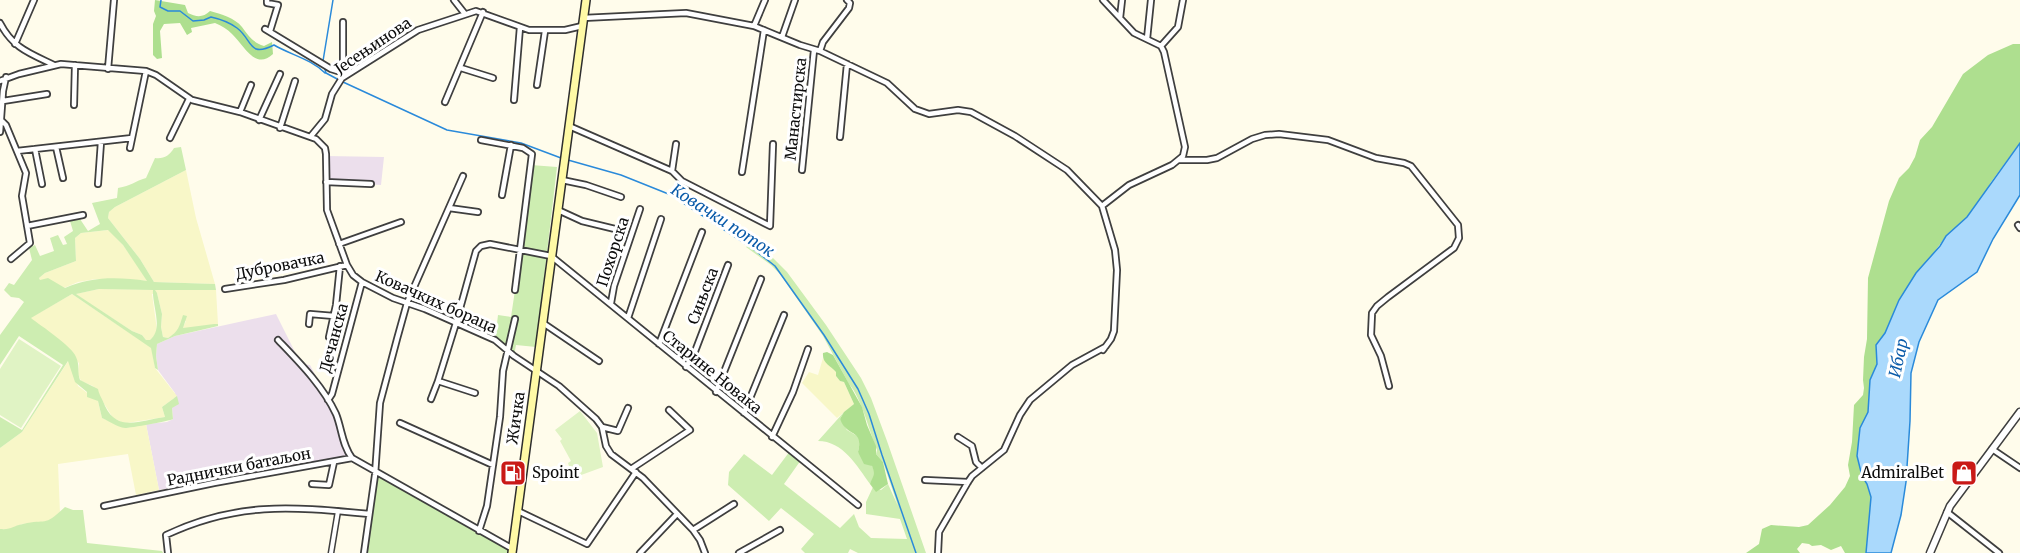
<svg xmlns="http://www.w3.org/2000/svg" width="2020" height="553" font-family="Merriweather,serif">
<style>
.industrial{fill:#ecdfec}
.farmland{fill:#f8f7c8}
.green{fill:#cdedb1;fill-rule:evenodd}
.forest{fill:#aedf8f}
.pitch{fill:#e0f3c4}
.water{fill:#aad9fc;stroke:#2a8ada;stroke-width:1.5}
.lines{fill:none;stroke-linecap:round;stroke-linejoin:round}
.stream{stroke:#2a8ada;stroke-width:1.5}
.pedestrian-casing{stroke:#3f3f3f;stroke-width:7}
.minor-casing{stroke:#3f3f3f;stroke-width:8}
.tertiary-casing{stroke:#3f3f3f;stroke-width:9}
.secondary-casing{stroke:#2e2e2e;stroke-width:10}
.pedestrian{stroke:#fff;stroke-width:4}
.minor{stroke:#fff;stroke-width:4.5}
.tertiary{stroke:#fff;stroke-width:6}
.secondary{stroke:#fffaa6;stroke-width:7}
.labels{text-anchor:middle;stroke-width:6;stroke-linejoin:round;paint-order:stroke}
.street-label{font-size:15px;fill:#0c0c0c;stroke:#fff}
.poi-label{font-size:15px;fill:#0c0c0c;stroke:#fff;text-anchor:start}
.water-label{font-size:16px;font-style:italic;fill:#0a5ba9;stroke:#fff}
</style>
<rect width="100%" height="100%" fill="#fffceb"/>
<path class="industrial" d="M326 156 384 157 381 185 326 182Z
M276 314 301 364 310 365 328 400 347 457 159 490 146 424 167 422 173 419 172 408 175 393 158 370 156 356 157 344 175 336Z"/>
<path class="farmland" d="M186 170 196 218 215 284 154 282 140 259 108 218 109 212 115 207Z
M109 230 123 245 149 281 96 279 78 282 64 288 40 280 39 278 45 273 76 261 75 238 81 233Z
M99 289 216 290 218 324 182 329 186 321H181L180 328 177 332 168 338 163 337 161 327 162 314 157 293 152 294 157 330 155 336 150 340H146L142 335 132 331 75 294Z
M72 294 152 348 155 368 177 396 162 407 165 417 127 423 121 422 113 418 93 386 81 381 78 374 79 363 30 318Z
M823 358 836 372V376L840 381 844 382 854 404 837 418 802 383 809 372 818 375Z
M69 360 78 386 98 401 102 418 126 428 146 424 159 490 136 495 128 454 58 464 60 513 52 520 46 522 22 524 9 530 0 529V448L22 432Z"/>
<path class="green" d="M181 147 186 170 115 207 109 212 108 218 140 259 154 282 215 284 216 290H155L157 293 162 314 161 327 163 337 168 338C179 331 179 327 183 315L187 316 183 328 214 324H218V326L175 336 157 344 156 356 158 370 155 368 151 348 72 294 31 318C41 326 72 346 76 357 80 365 77 372 80 380L98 389C99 395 103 400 105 406 118 433 141 420 165 417L162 407 177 396 179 404 172 408 173 419C170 421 130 428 125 428 117 427 109 421 102 418L98 401 87 397V392L75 382 68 361 22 432 0 448V417L22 430 63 365 19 336 0 365V335L24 302 19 298 11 297 4 290 9 283 14 285 32 260 29 248 35 245 40 256 54 251 50 238 58 235 63 245 67 244 64 237 73 231 70 221 80 219 88 231 100 224 92 203 117 198 118 188C131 186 135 181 146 178L155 158C164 159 169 156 174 148ZM108 230 123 245 147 281C119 277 92 276 65 288L48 278 40 280 39 278 45 273 76 261 75 238 81 233ZM99 289 153 290C152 306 164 329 150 340H146L142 335 132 331 76 294Z
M531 165 557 167 536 347 516 345 514 356 495 340 498 315 511 317 521 250Z
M752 242 771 256 787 272 826 325 861 378 871 398 887 441 926 553H858L850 549 848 553H805L801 549 814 534 781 508 769 521 728 485 729 472 744 454 772 475 790 451 801 460 784 484 840 528 854 514 859 527 871 538 907 539 900 519 866 514V502L873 487 881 490 888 484 898 506 883 462 876 454 877 450C869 431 862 399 849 384L823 336 780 274 771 265 746 247Z
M844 412 840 419 847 430 859 437 860 442 858 452C863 457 877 467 875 476 874 479 871 481 870 484 857 466 843 441 818 441Z
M376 469 513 549 512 553H364Z
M65 507 73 510H83L87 543 162 551 163 553H0V529C12 530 12 526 23 524 47 518 43 528 65 507Z"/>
<path class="forest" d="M155 0 185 5 188 13C196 17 203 18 210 11 221 14 235 18 242 27 249 36 252 42 264 46L272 42 273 54C255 71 244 45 232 34 227 29 222 26 215 23L191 28 192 32 187 35 180 23 164 24 160 31 162 58 157 59 153 55V24L156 16 154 11Z
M2013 44H2020V143L1991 182 1984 195 1967 217 1946 236 1899 300 1885 333 1876 345 1877 364 1870 380 1868 412 1860 428 1862 476 1867 484 1871 497 1866 553H1845L1841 546 1831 550 1821 545 1812 546 1809 544 1802 543 1797 549 1800 553H1746L1759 544 1762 529 1771 525 1799 527 1808 525 1830 505 1845 487 1850 476 1848 465 1852 442 1854 405 1863 395 1864 388 1863 380 1864 357 1867 339 1868 278 1889 201 1899 178 1909 168 1915 157 1920 140 1932 127 1963 74 1988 55Z
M827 352 833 355 862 407 867 425 876 446V454L883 462 888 484 876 492 870 484C873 476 876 475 872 466L864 464 858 452C864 428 847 438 840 419L844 412 854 404 844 382 840 381 836 376V372C830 365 822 363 823 353Z"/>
<path class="pitch" d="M19 339 61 366 21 428 0 415V369Z
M580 411 597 433 603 467 573 478 568 463 571 461 560 441 562 439 555 430Z"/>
<path class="water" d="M2020 143V195L1993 239 1977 272 1938 300 1919 342 1911 373 1910 421 1906 482 1901 515 1891 553H1866L1871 497 1867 484 1862 476 1857 456 1860 428 1868 412 1870 380 1877 364 1876 345 1885 333 1899 300 1916 273 1940 246 1946 236 1967 217Z"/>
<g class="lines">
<path class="stream" d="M161 0 160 7 168 11H180L193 21 204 20 211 17C220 19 229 22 237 28 253 40 248 58 274 45 291 55 311 59 325 73
M323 61 333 0
M324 66 326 73 339 80
M343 82 447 130 521 143 561 158
M568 160 621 175 671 195 752 248 775 266 824 335 858 389 869 414 882 455 916 553"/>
<defs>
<path id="pedestrian" d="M331 553 338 511"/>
<path id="minor" d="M267 0V3L278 5 270 31
M454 0 465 14
M1103 0 1134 33 1161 46
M583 18 686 13 754 26 800 45 820 51 887 83 915 109 929 114 958 110 971 112 1015 136 1067 170 1102 206 1115 250 1117 270 1114 331 1111 339 1103 350
M1120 18 1122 0
M0 23C13 48 29 53 54 65
M754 26 765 0
M265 29 331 69 347 74
M782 37 795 0
M1147 39 1151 0
M15 44 34 0
M1161 46 1178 27 1183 0
M820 51 823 42 849 8 850 3 847 0
M461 68 493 78
M108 69 114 0
M343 73V22
M0 81 19 74 61 64 146 71 156 75 192 100 240 112 316 139 325 148 326 154 327 210 347 265 353 275 362 282 393 298 425 309 495 340 514 356 559 386 596 419 602 427 606 446 611 454 643 478 693 530 700 540 705 553
M537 85 545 31
M514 100 520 27
M3 101 47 94
M445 102 483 12
M74 105 75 65
M240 112 251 85
M259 120 280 74
M2 121 6 125 26 173 22 196 30 243 11 259
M569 126 672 171 682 181 770 226 773 144
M280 128 295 81
M0 132 3 91 6 77
M311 136 325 119 332 94 342 78 418 30 476 11 529 30H565L582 26
M840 137 847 64
M170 138 189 99
M481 140 523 148 532 154 515 290
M56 147 63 178
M130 148 146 71
M35 149 42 184
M17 151 132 138
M1180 160H1207L1217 158 1252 139 1265 135 1279 134 1328 140 1376 158 1404 163 1411 166 1458 225 1459 238 1454 248 1388 297 1377 306 1372 313 1371 335 1381 356 1389 386
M802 170 814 50
M672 171 676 144
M742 172 764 30
M562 180 586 185 621 197
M326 182 371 184
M98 184 101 142
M502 195 511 145
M1102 206 1129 185 1172 165 1183 156 1185 147 1164 52 1161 46
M449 208 478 212
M558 210 582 221 615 229
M2018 225 2020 228
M27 226 83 215
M339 244 401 222
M225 289 284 280 347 265
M611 303 614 286 640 209
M628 318 661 219
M543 323 599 361
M309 324 310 314 334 316
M329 337 336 305 340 266
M278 340C299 362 323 386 336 414 342 429 342 445 352 458
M659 344 702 232
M686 367 694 354 728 265
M716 392 761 279
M475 393 438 381 456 323 476 251 481 246 490 244 551 256 858 505
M431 399 438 381
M328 400 332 394 362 282
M744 413 784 315
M400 423 493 465
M602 427 618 431 628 408
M772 437 793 392 808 349
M958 437 972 446 976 462 982 468
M1992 449 2020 468
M631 469 690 430 669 410
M925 480 968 482
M312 484 329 485 334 462
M104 506 214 483 352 458 513 549
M518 511 587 544 636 472
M1947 512 1999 553
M693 530 734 504
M479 531 487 506 500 417 503 371 515 319
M168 553 166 535C238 501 293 507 369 514
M364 553 375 475 380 403 397 339 407 303 463 176
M640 553 677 514
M739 553 780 530
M938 553 939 532 968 482 972 476 1004 450 1020 415 1030 400 1072 365 1105 347"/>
<path id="tertiary" d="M1930 553 1950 506 2020 412"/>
<path id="secondary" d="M512 553 586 0"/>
</defs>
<use href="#pedestrian" class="pedestrian-casing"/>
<use href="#minor" class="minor-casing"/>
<use href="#tertiary" class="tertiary-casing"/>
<use href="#secondary" class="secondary-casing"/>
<use href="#pedestrian" class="pedestrian"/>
<use href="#minor" class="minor"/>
<use href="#tertiary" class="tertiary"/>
<use href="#secondary" class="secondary"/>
</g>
<defs>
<symbol id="fuel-square" viewBox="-11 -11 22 22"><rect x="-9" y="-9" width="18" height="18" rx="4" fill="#c91917" stroke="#fff"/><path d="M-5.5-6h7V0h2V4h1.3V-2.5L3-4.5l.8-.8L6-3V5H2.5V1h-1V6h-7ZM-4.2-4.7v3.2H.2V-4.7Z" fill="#fff"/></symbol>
<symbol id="shop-square" viewBox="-11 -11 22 22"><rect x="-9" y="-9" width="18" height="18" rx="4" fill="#c91917" stroke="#fff"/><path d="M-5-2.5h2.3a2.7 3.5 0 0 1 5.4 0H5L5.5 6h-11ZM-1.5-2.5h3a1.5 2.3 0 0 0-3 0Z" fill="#fff"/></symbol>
</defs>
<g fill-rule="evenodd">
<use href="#fuel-square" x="498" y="458" width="30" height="30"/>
<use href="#shop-square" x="1949" y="458" width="30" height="30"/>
</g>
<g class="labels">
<g class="street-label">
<text transform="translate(373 46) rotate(-34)" y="5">Јесењинова</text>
<text transform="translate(796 109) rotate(-84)" y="5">Манастирска</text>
<text transform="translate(613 252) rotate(-72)" y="5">Похорска</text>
<text transform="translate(280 266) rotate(-11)" y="5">Дубровачка</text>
<text transform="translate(703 296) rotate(-69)" y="5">Сињска</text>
<text transform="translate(436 302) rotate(24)" y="5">Ковачких бораца</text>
<text transform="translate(334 338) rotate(-75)" y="5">Дечанска</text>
<text transform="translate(712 372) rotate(39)" y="5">Старине Новака</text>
<text transform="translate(516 418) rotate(-82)" y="5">Жичка</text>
<text transform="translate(239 467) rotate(-11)" y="5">Раднички батаљон</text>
</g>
<g class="poi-label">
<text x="532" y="478">Spoint</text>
<text x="1944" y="478" text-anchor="end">AdmiralBet</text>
</g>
<g class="water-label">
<text transform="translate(723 220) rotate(33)" y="6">Ковачки поток</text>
<text transform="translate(1898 358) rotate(-78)" y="6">Ибар</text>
</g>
</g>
</svg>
